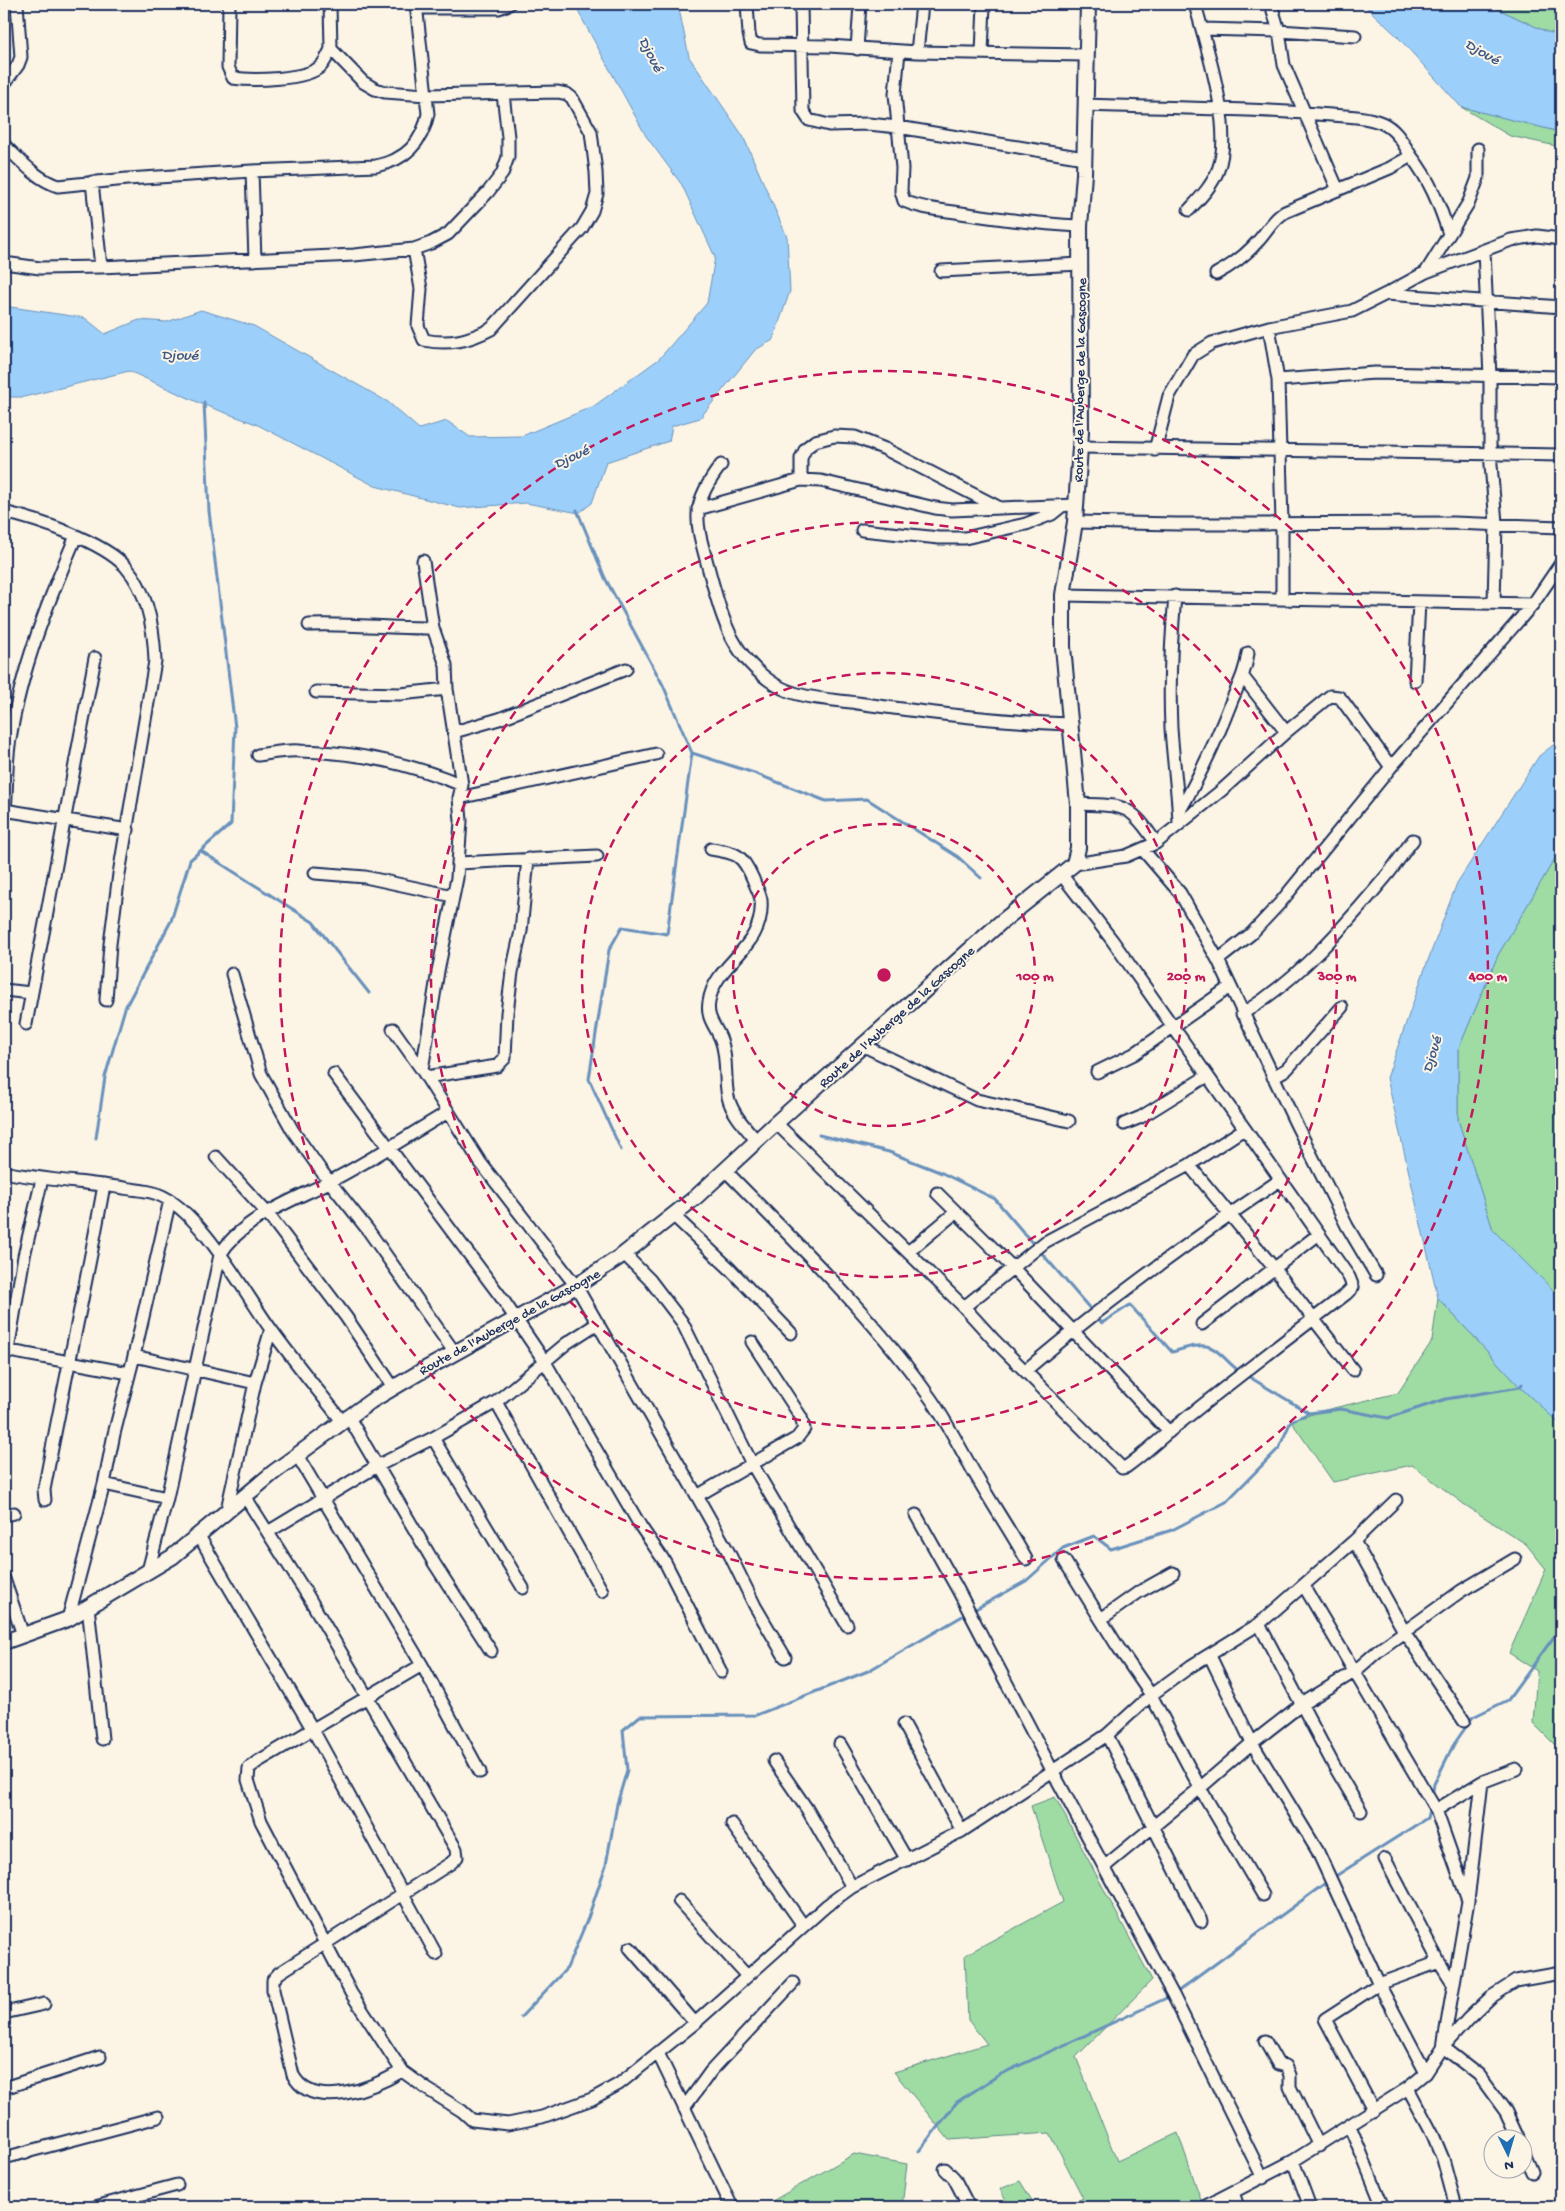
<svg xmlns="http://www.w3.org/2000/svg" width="1565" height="2211" font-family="'Gochi Hand',sans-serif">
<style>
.green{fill:#9edca4;stroke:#5c8681}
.water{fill:#9cd0fa;stroke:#6890bc}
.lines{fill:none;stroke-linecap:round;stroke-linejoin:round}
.stream{stroke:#6890bc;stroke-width:3}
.minor-casing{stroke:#1b2f5e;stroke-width:15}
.tertiary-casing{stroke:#1b2f5e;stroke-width:18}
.minor{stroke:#fcf5e5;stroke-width:11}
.tertiary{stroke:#fcf5e5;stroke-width:14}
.ring{fill:none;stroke:#c2185b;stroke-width:2.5;stroke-dasharray:9 6}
.labels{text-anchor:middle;stroke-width:4;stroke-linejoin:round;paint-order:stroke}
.street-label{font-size:14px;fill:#1b2f5e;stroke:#fcf5e5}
.water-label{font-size:15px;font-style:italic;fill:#3b5785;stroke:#fcf5e5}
.centre{fill:#c2185b;stroke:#fcf5e5;stroke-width:2.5}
.ring-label{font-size:15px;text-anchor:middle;font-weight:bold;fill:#c2185b;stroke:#fcf5e5;stroke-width:4;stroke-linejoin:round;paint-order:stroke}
</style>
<rect width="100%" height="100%" fill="#fcf5e5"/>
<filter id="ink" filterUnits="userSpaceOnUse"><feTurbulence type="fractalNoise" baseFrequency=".02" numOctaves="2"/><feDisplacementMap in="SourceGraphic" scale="10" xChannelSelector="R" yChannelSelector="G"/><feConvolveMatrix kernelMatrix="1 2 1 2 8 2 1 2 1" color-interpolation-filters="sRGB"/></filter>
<g filter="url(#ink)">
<path class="green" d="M1487 4H1561V35L1547 32Z
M1461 107 1556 131 1561 130V147L1510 136Z
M1561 848V1298L1493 1230 1458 1120V1050L1498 955Z
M1438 1298 1520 1387 1561 1425V1751L1533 1723 1537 1671 1509 1653 1546 1569 1526 1544 1465 1505 1412 1465 1333 1482 1291 1421 1325 1410 1398 1393 1432 1341Z
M1055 1797 1152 1980 1076 2057 1117 2161 1178 2133 1202 2203 1194 2207H1064L1083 2198 1050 2133 949 2140 894 2072 987 2044 968 2020 965 1955 1063 1902 1031 1806Z
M854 2154 907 2164 902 2207H762Z
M1020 2181 1036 2207H1009L1000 2189Z"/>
<path class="water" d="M574 4H678L689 57 743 136 787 237 790 291 773 340 755 350 700 418 672 426 669 441 606 462 592 503 579 513 526 503 460 508 375 486 256 424 204 405 129 371 24 397H4V306L85 318 105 334 139 320 167 322 201 310 254 326 388 402 419 429 447 421 470 437 522 436 594 406 659 359 707 303 715 257 682 185 646 136Z
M1363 4H1487L1547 32 1561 35V130L1556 131 1461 107 1397 36Z
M1561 739V848L1498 955 1458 1050V1120L1493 1230 1561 1298V1425L1520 1387 1438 1298 1387 1078 1424 971 1457 883 1539 756Z"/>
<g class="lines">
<path class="stream" d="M577 510 605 578 663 685 692 753 667 934 622 927 609 950 589 1079 621 1150
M692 753 754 773 826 801 867 799 958 857 981 878
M201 851 313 922 369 993
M819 1135 889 1152 942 1173 995 1199 1035 1246
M96 1138 105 1077 125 1008 171 921 190 860 231 824 235 728 209 511 204 402
M1039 1250 1092 1311
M1096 1316 1102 1323 1130 1305 1172 1352C1183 1349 1199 1343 1210 1347 1222 1352 1230 1366 1241 1372
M1246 1375 1309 1413
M972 1611 1026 1581 1063 1548 1094 1536 1111 1549 1172 1530 1226 1502 1279 1448 1291 1421 1309 1413 1341 1409 1388 1418 1446 1399 1520 1387 1522 1384
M1432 1797 1434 1784 1454 1744 1473 1717 1508 1700 1561 1627
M521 2017 567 1968 588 1918 606 1865 617 1804 627 1770 623 1730 640 1716 756 1715 868 1671 966 1614
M919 2151 957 2102 999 2075 1173 1995 1331 1879 1427 1818 1430 1805"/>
<defs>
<path id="minor" d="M229 4 228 67 233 78C252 81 307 80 321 66 325 62 328 55 331 49
M330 4 331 49 363 82 375 89 385 92 426 95 558 92 567 94 572 98 591 132 596 172 597 194 592 211 582 228 491 329C468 341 449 345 424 340L418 326 421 289 414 249
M747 4 749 34 751 43 760 45 829 46 917 52 1086 55
M801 4 803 111 809 120 829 125 868 124 898 127 1084 158
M1271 4 1279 31 1284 65 1338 190
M416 8H499L509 4
M1202 29 1279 31 1355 36
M857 49 860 4
M899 51 895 94 902 168 901 191 904 201C922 209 942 210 961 213 1001 219 1040 224 1080 226
M917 52 922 4
M982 53 984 4
M4 84 18 65 21 57 17 4
M1085 105C1163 108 1240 108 1317 114 1337 116 1363 115 1382 123 1396 129 1403 143 1411 156
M4 145C20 160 36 179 58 186L127 179 252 171 376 166C406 160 422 143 428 114L416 4
M252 171 255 260
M92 182 101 267
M1189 210C1200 198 1212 186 1218 170 1234 129 1206 46 1195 4
M1484 251 1490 376V453L1496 523 1494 603
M4 263 40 268 101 267 354 255 414 249 431 243 448 234 488 192 502 174 508 157V137L503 94
M941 271 1081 264
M1426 272 1469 202 1478 178V149
M1216 274C1233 265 1247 254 1259 240 1268 230 1273 219 1285 212L1390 168 1411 156C1430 180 1440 206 1449 234
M1386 294 1426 272 1511 240 1537 236 1561 239
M1269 327 1278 380 1282 523V598
M1278 380 1375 373 1561 377
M1080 447 1561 455
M1155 450 1169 396 1193 355 1212 343 1269 327 1352 311 1386 294 1561 307
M721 465C687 509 697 524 710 574 723 621 732 657 776 685 799 699 830 699 857 703 928 713 1000 722 1072 724
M801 480V458L806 448 815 441 834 436 855 437 885 449 998 507
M698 509 801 480 821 481 935 508 952 510 1076 505
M4 512C38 520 102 541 126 567 148 592 154 630 155 661L119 874 110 944 106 1000
M1075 522 1177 524 1453 523 1561 527
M862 530 939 538H965L1026 524 1052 514 1062 506
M423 561 433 628 446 665 447 689 462 785 459 798 461 821 457 878 438 971 422 1070 480 1162 576 1286 697 1496 729 1553 755 1606 785 1657
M1063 595 1533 604
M1175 596C1171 640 1169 684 1171 728 1173 760 1178 792 1179 824
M309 625C351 623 392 629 433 628
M1243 677 1286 732
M1415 681 1419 602
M316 692 400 694 447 689
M454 732 499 719 626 669
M258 755C272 753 286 750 300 751 355 752 412 764 462 785
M459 798 656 754
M1078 804C1124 806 1129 802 1156 843
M4 810 128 830
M1179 812C1200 776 1217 739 1232 700 1239 684 1246 670 1248 653
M4 819C8 793 5 766 10 739 21 669 48 602 76 536
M711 849C737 853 742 854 753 879 755 885 760 893 761 900 765 950 715 961 709 1002 706 1019 716 1026 721 1040 728 1058 724 1078 728 1097 732 1114 746 1128 757 1141
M1143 850 1180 893 1218 960 1295 1122 1347 1226 1376 1275
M459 863 597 856
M1074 864 1126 856 1156 843 1222 790 1286 732 1330 696 1339 697 1342 700 1391 767
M315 873 365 877 453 896
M1218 960 1251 934 1280 903 1391 767 1533 604 1561 563
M232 974 261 1074 293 1131 322 1172 368 1230 455 1353
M4 990 31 993
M1242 1014C1302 976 1343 928 1388 874 1397 863 1404 851 1413 840
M26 1024 95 658
M393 1029 422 1070
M864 1046 977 1100 1069 1121
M1097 1072 1134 1054 1230 987
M334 1074 501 1297 545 1362 641 1527 665 1562 721 1672
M426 1077 497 1066 505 1058 507 1013 512 972 521 931 528 859
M1273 1077 1287 1069 1342 1007
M776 1123 964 1307 994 1340 1122 1468 1126 1467C1142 1456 1155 1443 1170 1431 1228 1384 1287 1339 1346 1294L1353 1287 1349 1277 1112 940 1061 874
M1124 1124 1141 1117 1207 1076
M216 1157 268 1214 346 1317 393 1387
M1189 1165 1274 1268 1353 1370
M726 1171C797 1244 872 1315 931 1399 949 1425 963 1454 979 1481 994 1507 1011 1532 1026 1559
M4 1172C44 1180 84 1182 124 1188 134 1190 147 1190 157 1194 199 1209 244 1292 270 1328 293 1360 318 1390 342 1421
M937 1193 1013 1268 1169 1432
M674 1216 729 1268 791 1333
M908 1252 956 1212
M624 1254 650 1280 682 1322 752 1464 847 1625
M964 1307 1045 1242 1189 1165 1244 1129
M1202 1324 1319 1234
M4 1350 129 1373
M8 1350 24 1256 42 1179
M134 1356 255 1383
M1026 1370C1106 1302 1193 1239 1280 1180
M496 1402 602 1591
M348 1416 434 1563 491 1651
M433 1438 523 1588
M297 1455 422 1665 480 1772
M104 1484 167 1498
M697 1496 797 1438 804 1429 801 1417 752 1342
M246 1498 308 1596 456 1849 457 1857 451 1863 279 1973 273 1980V1990L293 2075C313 2113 375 2087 402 2071
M45 1500 44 1490C63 1388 86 1287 104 1185
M226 1514 255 1383 271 1329
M4 1515 14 1513
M916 1515 958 1590 1053 1772 1173 1995 1263 2178
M268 1532 377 1466 433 1438 496 1402 567 1343 598 1323
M199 1536 313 1730 436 1954
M1354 1541 1405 1633 1464 1721
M1064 1560 1118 1647 1151 1695 1200 1788 1263 1895
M148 1571 167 1498 220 1255C242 1218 292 1201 329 1182 370 1161 409 1135 448 1112
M4 1579 23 1635
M1304 1586 1436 1810 1467 1898
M88 1606 102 1739
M68 1619 104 1484 114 1434 134 1356 170 1200
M1101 1619 1139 1592 1173 1573
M1259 1624 1333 1764 1361 1811
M1210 1656 1252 1743 1317 1850 1379 1984 1426 2073
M422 1665 257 1762 249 1768 248 1780 261 1821 351 1993 402 2071 427 2089 462 2111 472 2120 508 2124 542 2117 592 2099 619 2084 695 2023 826 1906 852 1887 962 1831 1107 1735 1151 1695 1191 1666 1259 1624 1354 1541 1396 1500
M904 1724 962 1831
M1107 1735 1201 1921
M840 1744 907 1860
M774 1761 807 1809 852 1887
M1482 1782 1468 1901 1443 2047 1479 2075 1506 2112 1518 2138
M1436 1810 1482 1782 1516 1769
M732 1824 803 1925
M1385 1859 1439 1962 1453 1984
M1104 1867 1200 1788 1252 1743 1302 1704 1354 1672 1379 1650 1461 1591 1515 1559
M679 1901 747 1976
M630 1948 695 2023
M4 2013 44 2004
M1265 2041 1278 2064 1286 2066 1290 2075V2087L1319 2146
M658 2053 732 2207
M4 2088 100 2057
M1408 2088 1433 2135 1443 2159 1456 2207
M684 2108 711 2071 793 1983
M1374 2111 1325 2019 1379 1984 1439 1962
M1350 2126 1383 2207
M1522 2149 1532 2172
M4 2158 158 2117
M1293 2161 1310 2207
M945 2169 954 2178 969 2207
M1233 2192 1238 2207
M95 2207 177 2185
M1204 2207 1293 2161 1408 2088 1426 2073 1443 2047 1468 2019 1491 1997 1516 1981 1561 1973"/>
<path id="tertiary" d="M4 1642 68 1619 172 1557 274 1472 371 1401 420 1372 576 1286 624 1254 696 1197 776 1123 1000 923 1074 864 1078 848V804L1063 647V595L1075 522 1081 432 1080 226 1084 174 1088 4"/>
</defs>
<use href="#minor" class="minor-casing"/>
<use href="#tertiary" class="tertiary-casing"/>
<use href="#minor" class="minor"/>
<use href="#tertiary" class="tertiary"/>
</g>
</g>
<g class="ring">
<circle cx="884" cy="975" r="151"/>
<circle cx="884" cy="975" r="302"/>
<circle cx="884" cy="975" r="453"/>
<circle cx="884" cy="975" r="604"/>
</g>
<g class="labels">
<g class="street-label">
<text transform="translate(1079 380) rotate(-89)" y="5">Route de l'Auberge de la Gascogne</text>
<text transform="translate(896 1016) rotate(-42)" y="5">Route de l'Auberge de la Gascogne</text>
<text transform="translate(509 1321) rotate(-29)" y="5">Route de l'Auberge de la Gascogne</text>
</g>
<g class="water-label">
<text transform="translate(1483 51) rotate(30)" y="5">Djoué</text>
<text transform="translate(652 54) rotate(63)" y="5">Djoué</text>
<text transform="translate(180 354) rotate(1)" y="5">Djoué</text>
<text transform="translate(571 456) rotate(-25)" y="5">Djoué</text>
<text transform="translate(1431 1054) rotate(-73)" y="5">Djoué</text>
</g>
</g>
<circle cx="884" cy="975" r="8" class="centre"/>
<g class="ring-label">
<text x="1035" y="980">100 m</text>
<text x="1186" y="980">200 m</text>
<text x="1337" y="980">300 m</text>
<text x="1488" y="980">400 m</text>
</g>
<rect width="1565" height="2211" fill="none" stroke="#fcf5e5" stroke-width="20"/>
<rect x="10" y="10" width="1545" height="2191" fill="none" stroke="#1b2f5e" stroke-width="2" filter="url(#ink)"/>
<g transform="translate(1508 2154) rotate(175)"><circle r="24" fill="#fcf5e5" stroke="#a2a6af"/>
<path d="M0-4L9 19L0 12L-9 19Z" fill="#1f6fb2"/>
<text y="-8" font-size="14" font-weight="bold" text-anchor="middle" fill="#1b2f5e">N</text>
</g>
</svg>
